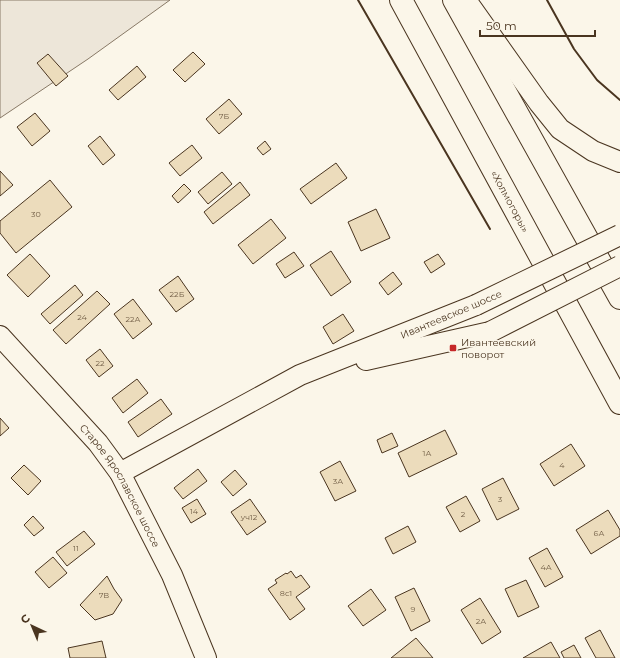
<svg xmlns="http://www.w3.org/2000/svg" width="620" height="658" font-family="Montserrat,sans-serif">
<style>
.green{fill:#ede6d9;stroke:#887966}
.building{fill:#ecdcbc;stroke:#4a3520}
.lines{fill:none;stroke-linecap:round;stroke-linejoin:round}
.secondary-casing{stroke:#4a3520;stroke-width:22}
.trunk-casing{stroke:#4a3520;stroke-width:24}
.secondary{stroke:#fbf6e9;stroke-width:20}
.trunk{stroke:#fbf6e9;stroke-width:22}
.secondary-bridge-casing{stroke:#4a3520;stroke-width:22;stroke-linecap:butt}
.secondary-bridge{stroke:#fbf6e9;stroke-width:20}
.wall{stroke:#4a3520;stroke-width:2}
.poi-dot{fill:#c62828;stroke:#fbf6e9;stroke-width:1.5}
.labels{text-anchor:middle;stroke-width:3;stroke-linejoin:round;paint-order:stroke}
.number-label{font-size:8px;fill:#725f47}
.street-label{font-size:10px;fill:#4a3520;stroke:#fbf6e9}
.poi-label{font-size:10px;fill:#4a3520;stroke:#fbf6e9;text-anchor:start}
</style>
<rect width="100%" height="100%" fill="#fbf6e9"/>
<path class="green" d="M0 0H170L88 59 0 118Z"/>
<path class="building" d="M193 52 205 64 185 82 173 70Z
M48 54 68 76 56 86 37 63Z
M137 66 146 77 118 100 109 90Z
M229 99 242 114 219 134 206 119Z
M35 113 50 131 32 146 17 127Z
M100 136 115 155 103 165 88 146Z
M265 141 271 149 263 155 257 148Z
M192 145 202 158 180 176 169 163Z
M336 163 347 178 311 204 300 189Z
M0 171 13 185 0 196Z
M222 172 232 184 208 204 198 192Z
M50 180 72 207 16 253 0 233V221Z
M240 182 250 195 213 224 204 212Z
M184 184 191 191 178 203 172 196Z
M376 209 390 238 361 251 348 222Z
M271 219 286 238 253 264 238 245Z
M331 251 351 282 331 296 310 265Z
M294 252 304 266 285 278 276 264Z
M30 254 50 276 28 297 7 275Z
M438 254 445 264 431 273 424 262Z
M393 272 402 284 388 295 379 283Z
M178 276 194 299 176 312 159 290Z
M75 285 83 295 50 324 41 314Z
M97 291 110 304 66 344 53 330Z
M133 299 152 324 133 339 114 314Z
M343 314 354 331 333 344 323 327Z
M100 349 113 366 99 377 86 360Z
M137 379 148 393 123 413 112 398Z
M161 399 172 414 138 437 128 422Z
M0 418 9 428 0 436Z
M445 430 457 454 409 477 398 453Z
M392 433 398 446 382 453 377 440Z
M571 444 585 466 554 486 540 464Z
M340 461 356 491 335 501 320 472Z
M24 465 41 481 28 495 11 478Z
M198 469 207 481 183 499 174 488Z
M235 470 247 484 233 496 221 482Z
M503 478 519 509 497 520 482 489Z
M466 496 480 521 460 532 446 507Z
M197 499 206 514 191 523 182 508Z
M250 499 266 522 247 535 231 512Z
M608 510 620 530V536L591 554 576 530Z
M33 516 44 528 34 536 24 525Z
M408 526 416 542 393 554 385 538Z
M84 531 95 544 67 566 56 552Z
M547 548 563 577 545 587 529 558Z
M53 557 67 573 49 588 35 572Z
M291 571 296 578 301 575 310 587 296 597 305 609 290 620 268 589 277 583 275 580 286 573 287 574Z
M107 576 114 589 122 600 113 614 95 620 80 605Z
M526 580 539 607 518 617 505 589Z
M414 588 430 621 411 631 395 597Z
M371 589 386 610 363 626 348 606Z
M480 598 501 632 482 644 461 610Z
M600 630 615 658H596L585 638Z
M416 638 433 658H391Z
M102 641 106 658H70L68 648Z
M551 642 560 658H523Z
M574 645 581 658H564L561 652Z"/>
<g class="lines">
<defs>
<g id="secondary">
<path d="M466 0 539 103 560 129 593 151 620 162"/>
<path id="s1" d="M0 336 98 443 120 473 172 575 206 658"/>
<path d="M366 360 490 332"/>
<path d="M120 473 300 375 476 305"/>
</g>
<g id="trunk">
<path id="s2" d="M401 0 620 403"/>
<path d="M454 0 620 298"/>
</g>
</defs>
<use href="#secondary" class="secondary-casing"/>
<use href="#trunk" class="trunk-casing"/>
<use href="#secondary" class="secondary"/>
<use href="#trunk" class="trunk"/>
<defs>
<path id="secondary-bridge" d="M476 305 620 235
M490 332 620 266"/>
</defs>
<use href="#secondary-bridge" class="secondary-bridge-casing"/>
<use href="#secondary-bridge" class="secondary-bridge"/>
<path class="wall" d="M358 0 490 229
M547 0 574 49 597 80 620 100"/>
</g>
<rect class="poi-dot" x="449" y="344" width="8" height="8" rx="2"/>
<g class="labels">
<g class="number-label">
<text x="224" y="119">7Б</text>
<text x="36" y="217">30</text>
<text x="177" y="297">22Б</text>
<text x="82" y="320">24</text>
<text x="133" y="322">22А</text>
<text x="100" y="366">22</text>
<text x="427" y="456">1А</text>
<text x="562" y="468">4</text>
<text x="338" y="484">3А</text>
<text x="500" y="502">3</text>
<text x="194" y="514">14</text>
<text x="463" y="517">2</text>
<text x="249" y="520">уч12</text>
<text x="599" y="536">6А</text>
<text x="76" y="551">11</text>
<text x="546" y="570">4А</text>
<text x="286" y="596">8с1</text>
<text x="104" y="598">7В</text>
<text x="413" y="612">9</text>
<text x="481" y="624">2А</text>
</g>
<g class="street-label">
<text dy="4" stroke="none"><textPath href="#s2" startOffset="229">«Холмогоры»</textPath></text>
<text transform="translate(451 314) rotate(-23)" y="4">Ивантеевское шоссе</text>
<text dy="4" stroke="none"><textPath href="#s1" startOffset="193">Старое Ярославское шоссе</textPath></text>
</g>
<g class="poi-label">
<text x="461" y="346">Ивантеевский<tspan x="461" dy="12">поворот</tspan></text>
</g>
</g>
<g transform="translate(32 626) rotate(316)" stroke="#fbf6e9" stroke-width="3" paint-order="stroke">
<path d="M0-3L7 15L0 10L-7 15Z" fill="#4a3520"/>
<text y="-6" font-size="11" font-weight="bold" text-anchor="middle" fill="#4a3520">С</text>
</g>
<path d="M480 30v6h115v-6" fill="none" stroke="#4a3520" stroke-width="2"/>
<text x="486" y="30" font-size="12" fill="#4a3520" stroke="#fbf6e9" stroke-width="3" paint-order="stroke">50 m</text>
</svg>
